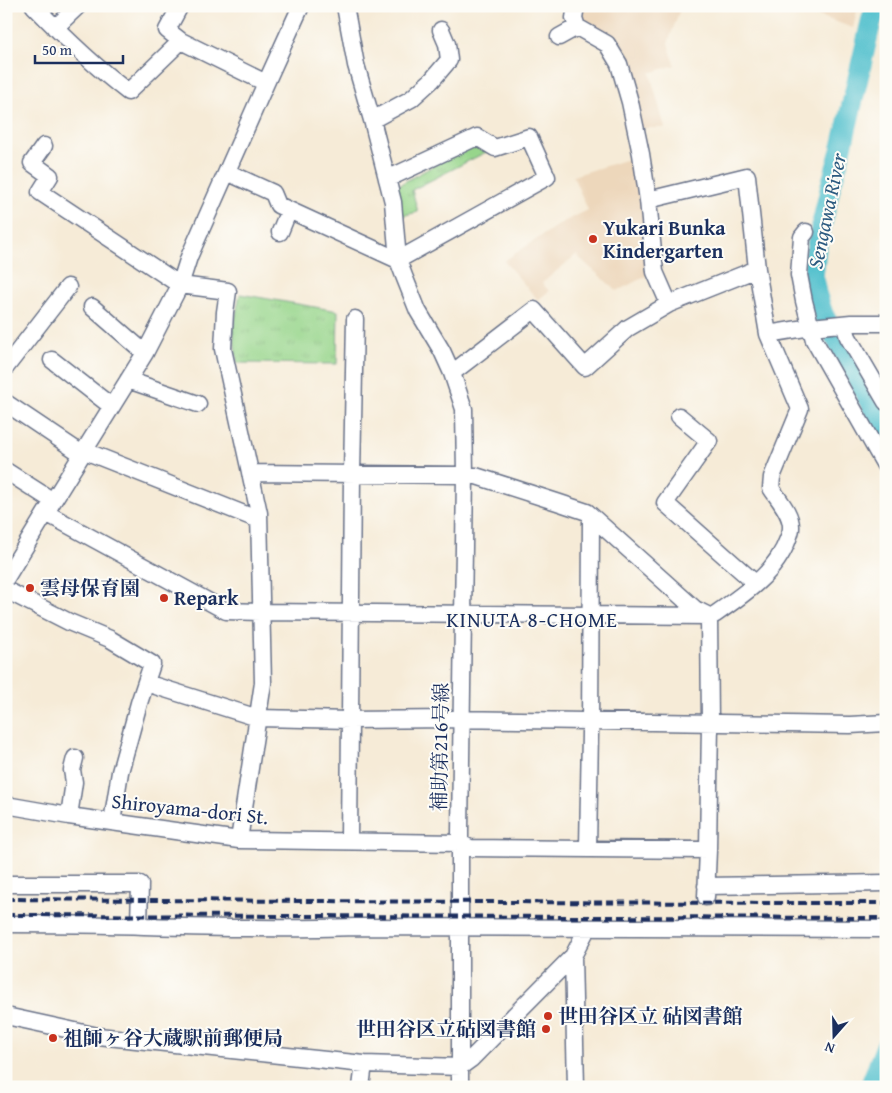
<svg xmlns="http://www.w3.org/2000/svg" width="892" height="1093" font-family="'Gentium Book Plus','Noto Serif JP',serif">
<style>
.built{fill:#edd7bb}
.grass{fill:url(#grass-tufts);stroke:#598274}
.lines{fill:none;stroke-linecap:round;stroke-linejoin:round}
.river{stroke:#55c1ce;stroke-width:21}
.minor-casing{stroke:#687188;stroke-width:19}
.minor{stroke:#fff;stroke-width:16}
.rail{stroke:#1b2f5e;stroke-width:4;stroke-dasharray:8 4;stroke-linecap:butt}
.poi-dot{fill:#c8321e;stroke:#fdfcf7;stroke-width:2}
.labels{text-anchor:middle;stroke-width:4;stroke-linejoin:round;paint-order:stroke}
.poi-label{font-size:20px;font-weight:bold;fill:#1b2f5e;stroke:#fdfcf7;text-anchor:start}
.street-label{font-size:20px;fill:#1b2f5e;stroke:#fdfcf7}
.water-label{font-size:21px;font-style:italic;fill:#2c5b80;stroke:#fdfcf7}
.neighbourhood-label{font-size:21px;letter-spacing:1px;fill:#1b2f5e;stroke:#fdfcf7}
</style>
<defs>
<pattern id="grass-tufts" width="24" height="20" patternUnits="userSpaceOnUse" patternTransform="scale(1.25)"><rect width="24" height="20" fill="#97d58b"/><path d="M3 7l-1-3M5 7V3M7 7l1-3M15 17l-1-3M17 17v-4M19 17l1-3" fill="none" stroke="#82b77a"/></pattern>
</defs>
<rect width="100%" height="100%" fill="#fdfcf7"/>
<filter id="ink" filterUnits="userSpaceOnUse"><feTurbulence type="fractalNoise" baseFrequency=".02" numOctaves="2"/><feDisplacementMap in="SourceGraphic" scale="10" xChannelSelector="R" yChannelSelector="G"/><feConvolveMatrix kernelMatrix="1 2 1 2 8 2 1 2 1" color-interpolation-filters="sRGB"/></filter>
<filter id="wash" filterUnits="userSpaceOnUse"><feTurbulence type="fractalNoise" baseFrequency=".0096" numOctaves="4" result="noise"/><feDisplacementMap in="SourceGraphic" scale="20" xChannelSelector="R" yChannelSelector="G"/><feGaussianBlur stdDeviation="1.12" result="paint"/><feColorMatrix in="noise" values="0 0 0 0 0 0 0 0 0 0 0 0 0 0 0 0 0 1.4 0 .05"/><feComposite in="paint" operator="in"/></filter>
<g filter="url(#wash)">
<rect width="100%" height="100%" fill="#f6ebd7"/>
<path class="built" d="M582 6H681L668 43 675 65 650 73 665 128H638L620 63 580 25Z
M792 6H858L853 28Z
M638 156 652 273 617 291 576 255 542 283 549 291 538 300 504 261 561 223 588 210 573 176Z"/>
<path class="grass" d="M477 142 490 150 412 190 418 212 401 216 395 187Z
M240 294 338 311 337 364 237 363 233 329Z"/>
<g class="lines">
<path class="river" d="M876 6 871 22 842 147 831 185 816 250 813 277 816 293 823 314 886 433
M870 1087 886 1046"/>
</g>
</g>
<g filter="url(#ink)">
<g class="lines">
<defs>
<path id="minor" d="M34 6C64 37 94 66 128 92L181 41 266 83
M180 6 167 30 181 41
M345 6 356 65 372 120 393 202 398 260 404 276 418 311 442 351 452 373 464 409 465 475 460 832V1087
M576 6 574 18 577 27 607 44 619 64 630 102 641 154 648 200 655 272 669 304
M55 28 78 6
M559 37 577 27
M372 120 411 99 432 80 449 60 447 44 441 30
M44 146 32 163 50 176 40 192 180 285 228 291 225 312 223 349 259 513 263 683 239 840
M227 172 273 193 278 205 398 260 547 177 529 137 495 148 477 137 387 179
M280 232 289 210
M806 232 802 237 799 275 804 301 814 340 886 467
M92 307 145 353
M844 324 848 337 886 402
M768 334 811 327 851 323H886
M52 360 111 406
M6 367 68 287
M452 373 534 310 585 367 628 328 669 304 757 269
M128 380 198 404
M6 403 76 450 90 453 259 520
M679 416 709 441 665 503 755 583
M6 471 53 501
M250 473 465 475 476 476 557 502 587 512 695 609 709 616 710 724 708 850 706 897
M46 513 226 611 260 612 709 616 714 615C743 595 776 573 788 539 789 536 791 532 791 528 792 514 778 499 771 488L772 477 800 409 768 334 757 269 747 176 648 200
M6 578 53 501 145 353 180 285 189 257 266 83 301 6
M6 590 69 622 110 639 152 664 139 703 120 772 112 822
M146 683 258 718 350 720 451 719 850 725 886 723
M6 805 69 816 239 840 460 843 470 848 708 850
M69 816 74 782 72 770 75 758
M349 841 352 475 355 319
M588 849 590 732 591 516
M6 884H140L139 926
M706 886 886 883
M6 924C40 924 75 924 109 925 191 927 273 930 356 927L886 929
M573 956 576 1087
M6 1016 98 1036 364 1064 460 1067 471 1059 573 956 587 929
M361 1087 364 1064"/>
</defs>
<use href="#minor" class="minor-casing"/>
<use href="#minor" class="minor"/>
<path class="rail" d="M6 899C299 901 593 903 886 903
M6 915 886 918"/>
</g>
</g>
<g class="poi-dot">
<circle cx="593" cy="239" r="5"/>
<circle cx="30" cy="588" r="5"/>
<circle cx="164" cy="598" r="5"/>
<circle cx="548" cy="1016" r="5"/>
<circle cx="546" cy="1029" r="5"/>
<circle cx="53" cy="1038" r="5"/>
</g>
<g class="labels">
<g class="poi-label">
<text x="603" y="235">Yukari Bunka<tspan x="603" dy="23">Kindergarten</tspan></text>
<text x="40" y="595">雲母保育園</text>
<text x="174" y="605">Repark</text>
<text x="558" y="1023">世田谷区立 砧図書館</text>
<text x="536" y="1036" text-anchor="end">世田谷区立砧図書館</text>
<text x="63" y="1045">祖師ヶ谷大蔵駅前郵便局</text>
</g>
<g class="street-label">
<text transform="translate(440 747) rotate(-89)" y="7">補助第216号線</text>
<text transform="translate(190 809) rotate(6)" y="7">Shiroyama-dori St.</text>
</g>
<g class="water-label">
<text transform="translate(827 211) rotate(-78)" y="7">Sengawa River</text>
</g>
<g class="neighbourhood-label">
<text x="532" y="627">KINUTA 8-CHOME</text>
</g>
</g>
<rect width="892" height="1093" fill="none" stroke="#fdfcf7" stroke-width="25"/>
<g transform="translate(834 1036) rotate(200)" stroke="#fdfcf7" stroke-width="4" paint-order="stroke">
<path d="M0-4L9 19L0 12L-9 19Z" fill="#1b2f5e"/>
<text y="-8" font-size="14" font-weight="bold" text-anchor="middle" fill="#1b2f5e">N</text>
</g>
<path d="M35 55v8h88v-8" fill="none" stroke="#1b2f5e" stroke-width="2.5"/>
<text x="42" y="55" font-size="15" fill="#1b2f5e" stroke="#fdfcf7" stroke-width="4" paint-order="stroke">50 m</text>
</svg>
